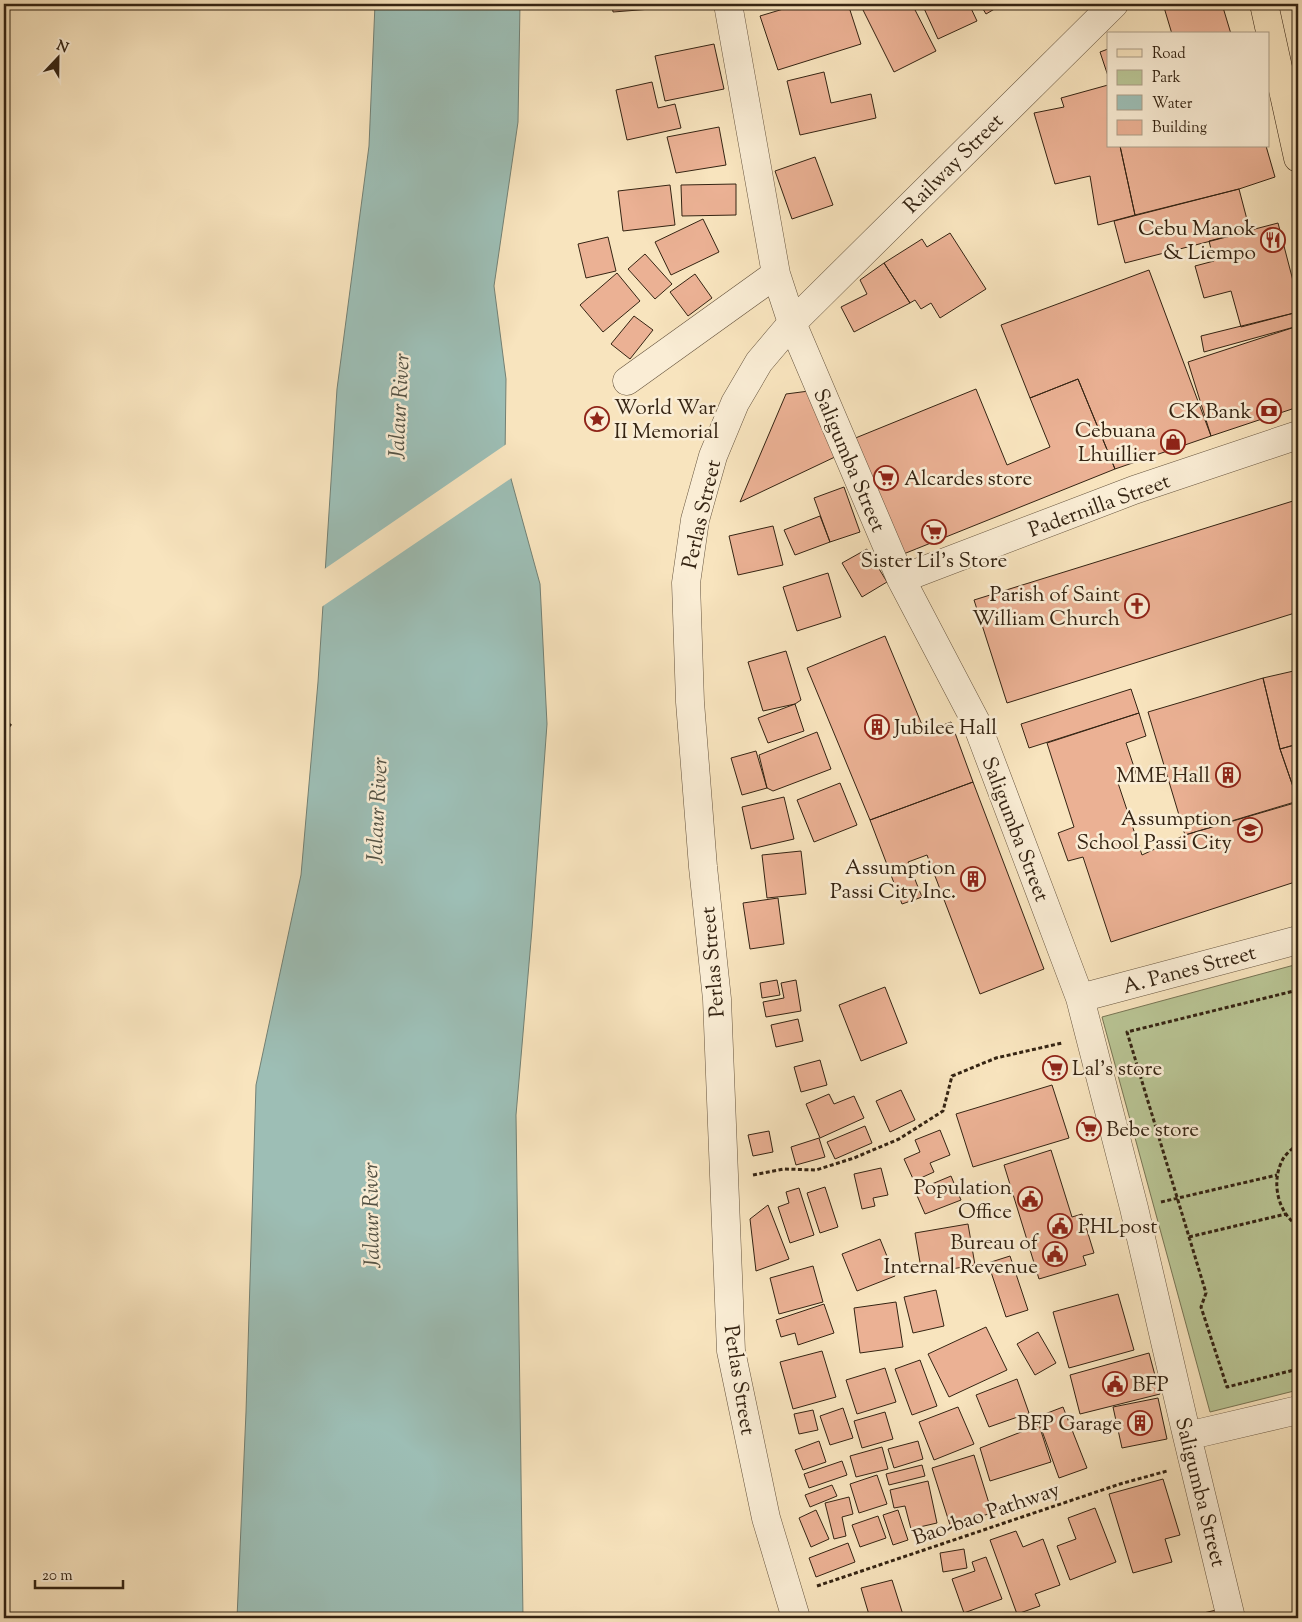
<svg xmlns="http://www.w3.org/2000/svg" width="1302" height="1622" font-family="'Sorts Mill Goudy',serif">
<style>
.green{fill:#b9c595;stroke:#777454}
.water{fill:#9dbeb5;stroke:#738074}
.pier{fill:#f8e4be}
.building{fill:#ebb194;stroke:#352413}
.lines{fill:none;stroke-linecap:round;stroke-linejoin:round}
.minor-casing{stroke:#66543e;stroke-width:29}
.major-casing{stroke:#352413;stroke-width:29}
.path{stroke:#352413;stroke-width:3;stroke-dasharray:4 2.5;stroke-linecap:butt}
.minor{stroke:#faedd5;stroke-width:28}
.major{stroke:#f8e4be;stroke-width:28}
.labels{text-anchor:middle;stroke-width:5;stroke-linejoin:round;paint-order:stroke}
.street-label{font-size:21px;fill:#352413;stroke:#faedd5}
.poi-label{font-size:21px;fill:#352413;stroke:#faedd5;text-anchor:end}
.water-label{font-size:22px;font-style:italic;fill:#545244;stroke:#faedd5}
</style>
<rect width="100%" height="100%" fill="#f8e4be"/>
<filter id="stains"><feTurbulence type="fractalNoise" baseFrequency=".004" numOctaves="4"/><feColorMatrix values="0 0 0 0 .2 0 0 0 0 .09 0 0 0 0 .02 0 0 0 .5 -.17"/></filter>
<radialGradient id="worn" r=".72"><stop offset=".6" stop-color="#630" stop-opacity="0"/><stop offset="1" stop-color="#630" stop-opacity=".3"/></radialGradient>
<path class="green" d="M1298 964V1390L1210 1412 1102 1017Z"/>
<path class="water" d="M375 4H520L518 122 494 286 506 379 505 457 540 584 547 724 532 929 516 1115 523 1618H237L246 1412 256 1085 301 875 318 682 337 389 369 146Z"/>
<path class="pier" d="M508 443V457L513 477 320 608 323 570Z"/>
<path class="building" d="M612 4H702V5L613 12Z
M800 4H848L861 44 778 70 760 16Z
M860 4H912L936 51 894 72Z
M922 4H969L977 21 938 39Z
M980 4H1003L986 14Z
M1163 4H1222L1231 34H1172Z
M714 44 724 89 665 101 655 56Z
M1108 49V76L1100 52Z
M824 72 831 103 871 94 876 118 800 135 787 81Z
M652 82 658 108 675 104 681 128 627 140 616 90Z
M1108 85V146H1120L1135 215 1098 225 1090 176 1055 184 1034 113 1064 107 1061 98Z
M719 127 726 165 676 173 667 137Z
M1120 146H1266L1275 177 1239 189 1135 215Z
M815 157 833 205 792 219 775 171Z
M736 184V215L682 216 681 185Z
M670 185 675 225 623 231 618 191Z
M1239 189 1250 231 1125 263 1114 221Z
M703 219 719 252 671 275 655 242Z
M1278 223 1298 300V312L1241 327 1231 291 1204 298 1195 266 1214 261 1209 241Z
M950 233 986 289 940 318 931 303 921 309 915 300 910 303 884 263 922 239 927 247Z
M608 237 616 271 586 278 578 244Z
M645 254 672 284 655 299 628 269Z
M884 263 910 303 854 332 841 307 867 294 860 280Z
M1149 270 1211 436 1115 469 1078 379 1030 398 1001 325Z
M617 273 640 301 603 332 580 305Z
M695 274 712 298 688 316 670 292Z
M1298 312V326L1204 352 1201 336Z
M634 316 653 330 630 359 611 344Z
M1298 326V407L1211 436 1188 362Z
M1078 379 1115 469 901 555 853 439 976 389 1007 465 1050 447 1030 398Z
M809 391 837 456 740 502 786 394Z
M844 487 860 532 830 542 814 498Z
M1293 501 1298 518V612L1007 703 974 600Z
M820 516 830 542 795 555 784 530Z
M773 526 783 565 738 575 729 536Z
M867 549 887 582 862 597 842 563Z
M828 573 841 617 797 631 783 587Z
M885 636 925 732 951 722 973 782 870 820 807 668Z
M786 651 801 700 795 704 763 711 748 662Z
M1298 670V744L1280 749 1263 678Z
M1263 678 1280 749 1298 801 1185 835 1148 712Z
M1131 689 1139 713 1029 748 1021 724Z
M795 704 804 731 768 743 758 718Z
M1139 713 1146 736 1126 743 1136 773 1117 780 1142 855 1185 835 1298 802V881L1111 942 1083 857 1068 861 1058 833 1074 827 1047 743Z
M817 732 831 769 773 791 767 788 759 755Z
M1298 744V801L1280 749Z
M756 751 767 788 742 795 731 758Z
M973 782 1044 969 980 994 927 855 908 862 922 897 902 904 870 820Z
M840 783 857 825 814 842 797 800Z
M784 797 794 839 751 849 742 807Z
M801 851 806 894 767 898 762 855Z
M778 898 784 944 750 949 743 903Z
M777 980 780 995 762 998 760 983Z
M796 980 801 1011 766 1017 763 1002 784 998 781 983Z
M885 987 907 1043 861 1061 839 1005Z
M798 1019 803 1041 776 1047 771 1025Z
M820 1060 827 1085 801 1092 794 1067Z
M1052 1085 1069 1138 973 1167 956 1114Z
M901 1090 915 1120 890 1132 876 1101Z
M829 1094 834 1104 854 1096 864 1118 820 1138 806 1104Z
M865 1126 872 1143 835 1159 827 1142Z
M940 1130 950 1155 930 1163 934 1172 914 1181 904 1159 920 1152 915 1140Z
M769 1131 773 1152 753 1156 748 1135Z
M819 1138 825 1157 796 1165 791 1147Z
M1051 1150 1072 1217 1082 1214 1094 1253 1083 1256 1086 1265 1039 1279 1004 1165Z
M881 1168 888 1195 873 1198 875 1206 862 1209 854 1174Z
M951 1176 961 1200 925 1214 915 1191Z
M825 1187 838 1227 820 1233 807 1193Z
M799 1188 814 1235 790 1243 778 1207 789 1203 786 1192Z
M768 1205 789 1259 756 1271 750 1219Z
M968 1224 975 1265 922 1274 915 1233Z
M880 1239 895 1276 857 1291 842 1254Z
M1010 1256 1028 1310 1006 1317 988 1263Z
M813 1266 823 1302 779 1314 770 1278Z
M936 1290 944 1326 913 1333 904 1297Z
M1118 1294 1134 1350 1069 1368 1053 1312Z
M896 1302 903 1347 860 1353 854 1308Z
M824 1304 834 1333 798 1345 795 1333 781 1337 776 1320Z
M986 1327 1007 1370 949 1397 928 1354Z
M1038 1332 1056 1363 1035 1375 1017 1344Z
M822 1351 836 1397 793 1409 780 1362Z
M1149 1353 1160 1394 1080 1414 1070 1375Z
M920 1360 937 1406 912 1415 895 1369Z
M885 1368 896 1402 857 1414 846 1380Z
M1017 1379 1029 1413 989 1427 976 1395Z
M1158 1398 1167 1439 1122 1448 1113 1407Z
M958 1407 974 1444 934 1460 919 1422Z
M1063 1407 1087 1468 1059 1478 1037 1417Z
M843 1408 853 1438 830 1445 820 1416Z
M813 1410 818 1430 799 1434 794 1414Z
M885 1412 893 1439 862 1448 854 1421Z
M1039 1425 1051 1462 990 1481 980 1448Z
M819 1441 826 1462 803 1470 795 1450Z
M918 1441 923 1459 894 1468 888 1449Z
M882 1447 888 1469 856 1477 850 1456Z
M974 1455 992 1513 950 1525 932 1468Z
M842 1461 847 1475 809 1488 804 1474Z
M922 1465 925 1476 889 1485 886 1474Z
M877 1475 887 1504 859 1513 850 1484Z
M1163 1479 1180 1535 1165 1539 1172 1562 1133 1573 1109 1494Z
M928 1481 937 1523 911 1529 905 1506 894 1508 890 1490Z
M832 1485 837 1496 810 1507 805 1495Z
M849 1497 853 1514 842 1517 846 1536 834 1539 825 1503Z
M1095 1508 1116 1562 1070 1580 1057 1546 1076 1539 1068 1518Z
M816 1510 829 1539 811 1547 799 1518Z
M898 1510 908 1540 893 1545 883 1515Z
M878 1516 886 1538 860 1547 852 1525Z
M1016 1531 1023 1547 1043 1539 1060 1585 1035 1594 1040 1606 1017 1614 990 1540Z
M848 1543 855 1562 816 1577 809 1558Z
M964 1549 967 1568 943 1572 940 1553Z
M986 1557 1002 1599 964 1613 952 1579 975 1571 972 1562Z
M892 1580 904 1618H870L861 1588Z
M1221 1609 1223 1618H1190V1616Z"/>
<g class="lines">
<defs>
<path id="minor" d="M728 4 776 274 792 323 901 579 976 722 1080 998 1134 1208 1187 1436 1231 1618
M627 381 776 274
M901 579 1134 490 1298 435
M1080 998 1298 940
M1187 1436 1298 1410
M796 1618 766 1518 731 1351 717 999 703 867 690 702 686 583 695 520 713 456 735 403 759 362 792 323 1114 4"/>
<path id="major" d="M1264 4 1298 158"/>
</defs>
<use href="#minor" class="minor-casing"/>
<use href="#major" class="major-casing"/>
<path class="path" d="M4 720 11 726
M1298 990 1127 1032 1206 1293 1201 1307 1227 1387 1298 1369
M1298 1144C1292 1149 1285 1154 1282 1161 1271 1183 1278 1213 1298 1226
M753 1175 784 1169 816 1170 854 1158 899 1139 943 1111 952 1076 996 1058 1062 1043
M1161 1202 1277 1175
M1189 1237 1286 1214
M817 1586 1120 1484 1167 1471"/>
<use href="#minor" class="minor"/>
<use href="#major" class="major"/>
</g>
<defs>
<symbol id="restaurant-ring" viewBox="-11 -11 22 22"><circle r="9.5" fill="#faedd5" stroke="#8f2418" stroke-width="1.5"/><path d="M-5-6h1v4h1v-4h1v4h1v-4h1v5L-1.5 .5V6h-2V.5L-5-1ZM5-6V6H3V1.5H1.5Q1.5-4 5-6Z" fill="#8f2418"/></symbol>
<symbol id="bank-ring" viewBox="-11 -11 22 22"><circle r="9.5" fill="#faedd5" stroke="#8f2418" stroke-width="1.5"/><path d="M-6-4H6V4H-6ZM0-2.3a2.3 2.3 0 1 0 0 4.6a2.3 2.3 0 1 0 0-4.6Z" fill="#8f2418"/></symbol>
<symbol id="sight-ring" viewBox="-11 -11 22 22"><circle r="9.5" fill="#faedd5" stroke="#8f2418" stroke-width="1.5"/><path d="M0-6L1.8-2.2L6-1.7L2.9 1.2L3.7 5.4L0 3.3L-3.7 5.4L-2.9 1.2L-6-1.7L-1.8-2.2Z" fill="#8f2418"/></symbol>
<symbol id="shop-ring" viewBox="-11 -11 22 22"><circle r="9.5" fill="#faedd5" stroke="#8f2418" stroke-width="1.5"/><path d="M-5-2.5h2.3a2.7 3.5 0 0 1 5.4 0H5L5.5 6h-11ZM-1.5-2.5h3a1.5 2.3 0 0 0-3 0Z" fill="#8f2418"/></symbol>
<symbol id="supermarket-ring" viewBox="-11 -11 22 22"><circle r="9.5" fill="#faedd5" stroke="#8f2418" stroke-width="1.5"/><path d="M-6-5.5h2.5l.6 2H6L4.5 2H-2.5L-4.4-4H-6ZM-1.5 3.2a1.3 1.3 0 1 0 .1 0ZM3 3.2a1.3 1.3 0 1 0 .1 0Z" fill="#8f2418"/></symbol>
<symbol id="church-ring" viewBox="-11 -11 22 22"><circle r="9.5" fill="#faedd5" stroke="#8f2418" stroke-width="1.5"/><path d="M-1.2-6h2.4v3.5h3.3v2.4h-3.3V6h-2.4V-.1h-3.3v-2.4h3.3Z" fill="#8f2418"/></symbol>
<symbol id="building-ring" viewBox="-11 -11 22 22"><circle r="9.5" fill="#faedd5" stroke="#8f2418" stroke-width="1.5"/><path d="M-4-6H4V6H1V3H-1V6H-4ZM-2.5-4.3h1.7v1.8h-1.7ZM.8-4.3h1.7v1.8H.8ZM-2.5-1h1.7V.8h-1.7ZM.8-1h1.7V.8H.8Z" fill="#8f2418"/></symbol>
<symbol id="school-ring" viewBox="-11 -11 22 22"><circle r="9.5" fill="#faedd5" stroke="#8f2418" stroke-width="1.5"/><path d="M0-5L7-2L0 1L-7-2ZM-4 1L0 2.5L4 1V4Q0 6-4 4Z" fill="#8f2418"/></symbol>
<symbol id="civic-ring" viewBox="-11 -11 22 22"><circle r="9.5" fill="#faedd5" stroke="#8f2418" stroke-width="1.5"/><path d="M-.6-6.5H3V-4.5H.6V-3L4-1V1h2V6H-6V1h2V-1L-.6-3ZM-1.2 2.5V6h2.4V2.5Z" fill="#8f2418"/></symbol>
</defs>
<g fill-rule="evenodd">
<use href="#restaurant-ring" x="1259" y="226" width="28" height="28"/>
<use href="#bank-ring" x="1255" y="397" width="28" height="28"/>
<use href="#sight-ring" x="583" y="405" width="28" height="28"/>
<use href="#shop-ring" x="1159" y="428" width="28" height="28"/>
<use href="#supermarket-ring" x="872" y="464" width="28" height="28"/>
<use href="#supermarket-ring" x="920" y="518" width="28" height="28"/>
<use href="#church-ring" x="1123" y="592" width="28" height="28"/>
<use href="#building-ring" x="863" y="713" width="28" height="28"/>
<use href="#building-ring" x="1214" y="761" width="28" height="28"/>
<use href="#school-ring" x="1236" y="816" width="28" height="28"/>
<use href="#building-ring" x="959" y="865" width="28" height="28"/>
<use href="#supermarket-ring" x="1041" y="1054" width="28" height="28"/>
<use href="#supermarket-ring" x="1075" y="1115" width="28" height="28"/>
<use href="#civic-ring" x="1016" y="1185" width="28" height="28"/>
<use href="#civic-ring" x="1046" y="1212" width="28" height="28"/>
<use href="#civic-ring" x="1041" y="1240" width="28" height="28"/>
<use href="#civic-ring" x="1101" y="1370" width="28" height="28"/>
<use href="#building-ring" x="1126" y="1409" width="28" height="28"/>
</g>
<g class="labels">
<g class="street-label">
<text transform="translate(953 163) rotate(-45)" y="7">Railway Street</text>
<text transform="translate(850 460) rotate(67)" y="7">Saligumba Street</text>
<text transform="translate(1099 505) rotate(-20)" y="7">Padernilla Street</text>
<text transform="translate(701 514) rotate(-77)" y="7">Perlas Street</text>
<text transform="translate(1016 829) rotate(69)" y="7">Saligumba Street</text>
<text transform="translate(712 962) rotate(-95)" y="7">Perlas Street</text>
<text transform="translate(1189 969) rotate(-15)" y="7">A. Panes Street</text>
<text transform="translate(740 1380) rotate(81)" y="7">Perlas Street</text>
<text transform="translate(1201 1492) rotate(76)" y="7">Saligumba Street</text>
<text transform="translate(986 1513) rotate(-19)" y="7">Bao-bao Pathway</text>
</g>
<g class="poi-label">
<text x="1256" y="235">Cebu Manok<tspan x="1256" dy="24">&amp; Liempo</tspan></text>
<text x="614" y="414" text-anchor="start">World War<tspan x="614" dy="24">II Memorial</tspan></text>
<text x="1252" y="418">CK Bank</text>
<text x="1156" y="437">Cebuana<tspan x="1156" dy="24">Lhuillier</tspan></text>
<text x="904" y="485" text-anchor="start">Alcardes store</text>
<text x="934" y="567" text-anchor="middle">Sister Lil's Store</text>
<text x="1120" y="601">Parish of Saint<tspan x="1120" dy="24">William Church</tspan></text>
<text x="894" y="734" text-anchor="start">Jubilee Hall</text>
<text x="1210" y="782">MME Hall</text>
<text x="1232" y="825">Assumption<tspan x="1232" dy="24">School Passi City</tspan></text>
<text x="956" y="874">Assumption<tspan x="956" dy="24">Passi City Inc.</tspan></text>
<text x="1072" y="1075" text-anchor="start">Lal's store</text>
<text x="1106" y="1136" text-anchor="start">Bebe store</text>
<text x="1012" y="1194">Population<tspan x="1012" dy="24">Office</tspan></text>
<text x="1078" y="1233" text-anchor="start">PHLpost</text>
<text x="1038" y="1249">Bureau of<tspan x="1038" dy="24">Internal Revenue</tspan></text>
<text x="1132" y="1391" text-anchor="start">BFP</text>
<text x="1122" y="1430">BFP Garage</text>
</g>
<g class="water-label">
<text transform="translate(398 406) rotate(-87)" y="8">Jalaur River</text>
<text transform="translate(376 810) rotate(-87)" y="8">Jalaur River</text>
<text transform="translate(370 1215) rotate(-91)" y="8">Jalaur River</text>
</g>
</g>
<rect width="1302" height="1622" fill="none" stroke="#f8e4be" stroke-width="20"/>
<rect x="5" y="5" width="1292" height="1612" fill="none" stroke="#352413" stroke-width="2.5"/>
<rect x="10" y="10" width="1282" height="1602" fill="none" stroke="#352413"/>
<rect x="1107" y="32" width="162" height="115" fill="#faedd5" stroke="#ab9d87"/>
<rect x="1117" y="49" width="25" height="8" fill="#f8e4be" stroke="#ab9d87"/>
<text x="1152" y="58" font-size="15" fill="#352413">Road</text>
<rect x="1117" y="70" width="25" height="15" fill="#b9c595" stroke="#ab9d87"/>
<text x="1152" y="82" font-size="15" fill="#352413">Park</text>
<rect x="1117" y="95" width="25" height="15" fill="#9dbeb5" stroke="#ab9d87"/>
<text x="1152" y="108" font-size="15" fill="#352413">Water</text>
<rect x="1117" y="120" width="25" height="15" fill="#ebb194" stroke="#ab9d87"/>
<text x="1152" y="132" font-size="15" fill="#352413">Building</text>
<g transform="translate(58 58) rotate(22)" stroke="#faedd5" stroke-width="4" paint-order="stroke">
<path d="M0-4L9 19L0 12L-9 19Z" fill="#352413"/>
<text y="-8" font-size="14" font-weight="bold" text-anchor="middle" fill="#352413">N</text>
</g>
<path d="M35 1580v8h88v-8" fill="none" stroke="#352413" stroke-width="2.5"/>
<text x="42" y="1580" font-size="15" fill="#352413" stroke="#faedd5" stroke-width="4" paint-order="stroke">20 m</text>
<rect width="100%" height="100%" filter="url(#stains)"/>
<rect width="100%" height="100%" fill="url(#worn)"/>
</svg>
